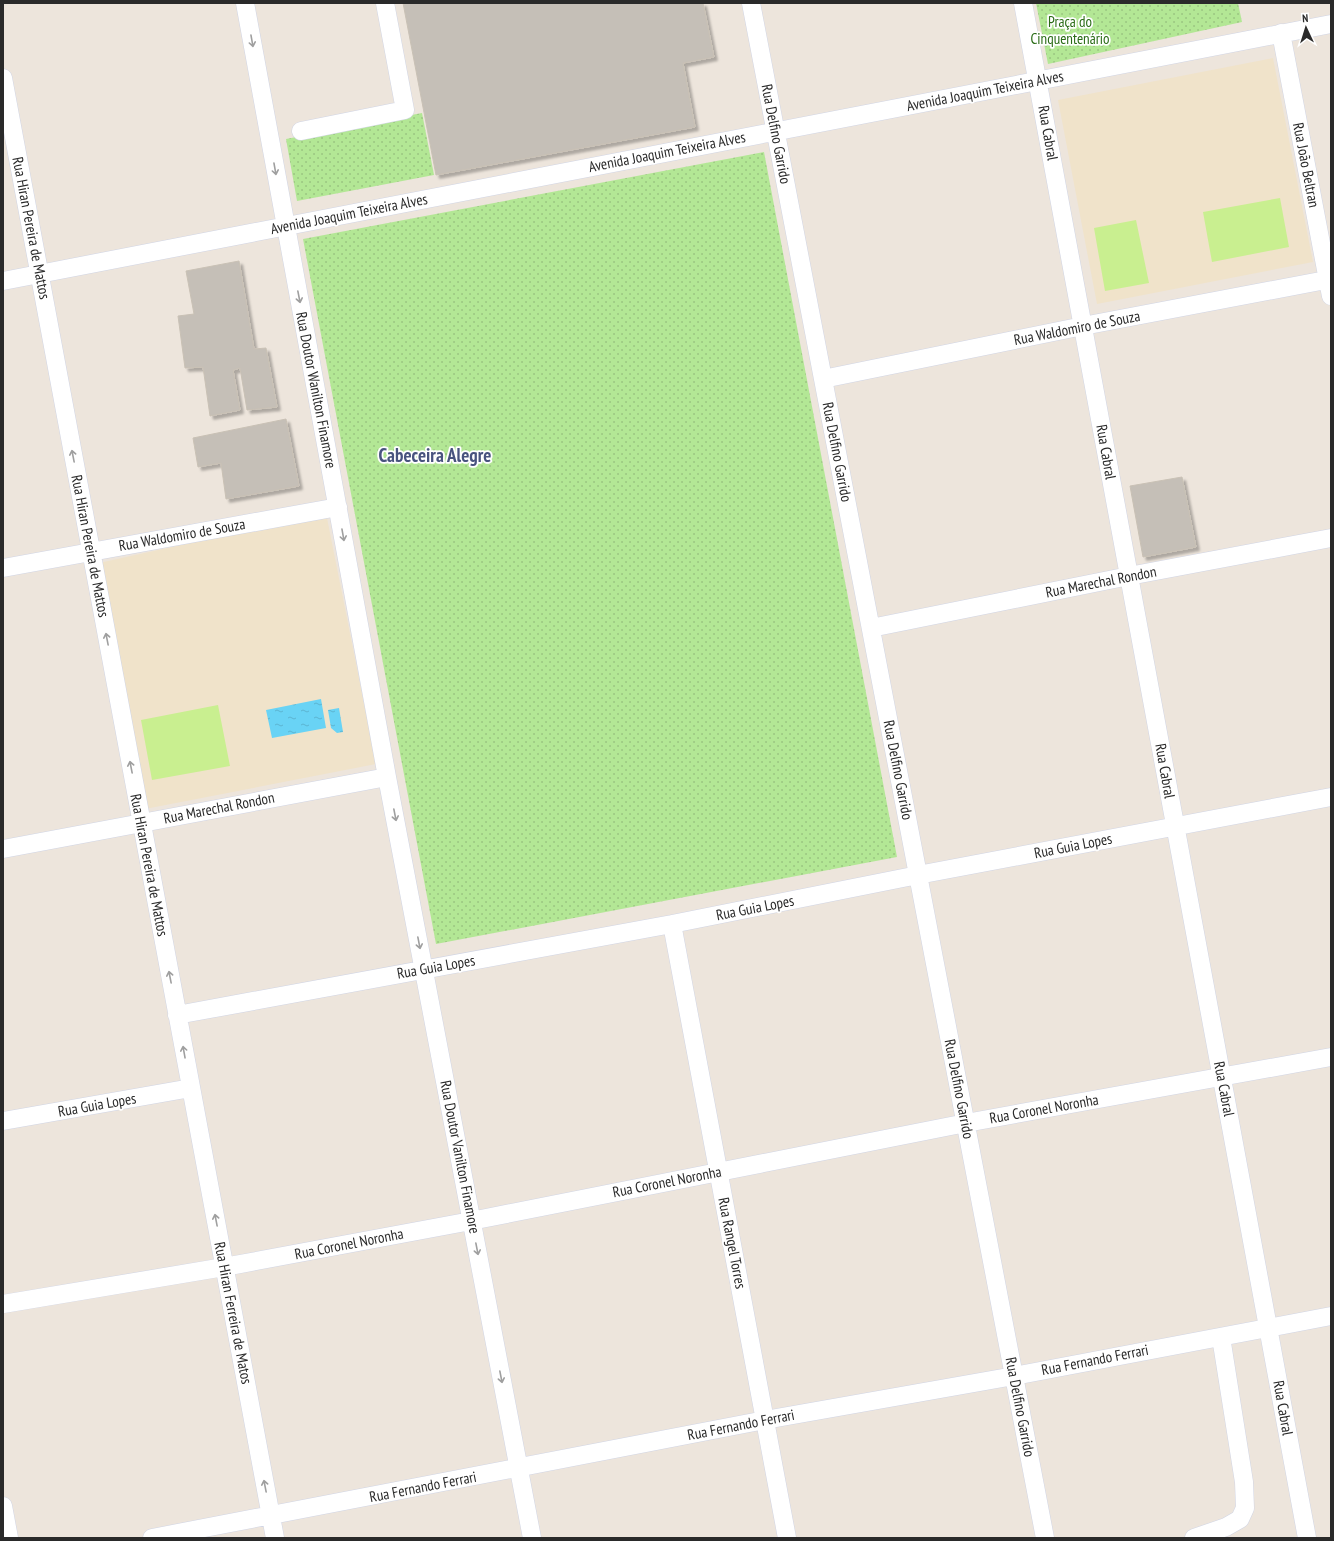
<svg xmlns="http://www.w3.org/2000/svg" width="1334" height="1541" font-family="'PT Sans Narrow',sans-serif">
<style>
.education{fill:#f0e3ca}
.grass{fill:url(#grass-dots)}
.pitch{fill:#c9ef90}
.water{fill:url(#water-ripples)}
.building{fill:#c5bfb7;stroke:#c9c1b5;filter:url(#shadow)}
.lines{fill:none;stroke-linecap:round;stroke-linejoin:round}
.minor-casing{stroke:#d1d5e4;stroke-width:19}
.minor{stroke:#fff;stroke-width:18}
.oneway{stroke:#9f9f9f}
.labels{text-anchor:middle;stroke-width:3.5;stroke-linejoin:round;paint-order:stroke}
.park-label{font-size:15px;fill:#2a6c16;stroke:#fff}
.street-label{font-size:15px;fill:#2a2a2a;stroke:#fff}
.district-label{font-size:19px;font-weight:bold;fill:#48537e;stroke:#fff}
</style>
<defs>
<pattern id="grass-dots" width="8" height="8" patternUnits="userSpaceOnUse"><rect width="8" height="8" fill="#b3e795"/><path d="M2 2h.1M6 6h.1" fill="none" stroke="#9ac681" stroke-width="1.8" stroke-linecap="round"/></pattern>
<pattern id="water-ripples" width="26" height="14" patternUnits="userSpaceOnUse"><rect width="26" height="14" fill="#69d3f5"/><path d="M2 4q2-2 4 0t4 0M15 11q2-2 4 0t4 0" fill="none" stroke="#5bb5d2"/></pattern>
<filter id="shadow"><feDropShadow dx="3.5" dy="3.5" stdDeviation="1" flood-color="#0004"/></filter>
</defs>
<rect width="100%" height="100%" fill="#ede5dc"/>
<path class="education" d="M1273 58 1313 262 1097 304 1058 100Z
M326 513 376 764 145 809 99 563Z"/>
<path class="grass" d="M1036 3H1238L1242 22 1048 64Z
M422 113 434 175 297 201 286 139Z
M764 152 897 857 436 944 303 239Z"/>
<path class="pitch" d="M1280 198 1289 247 1212 262 1203 212Z
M1136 220 1149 283 1105 291 1094 228Z
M218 705 230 766 152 780 141 720Z"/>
<path class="water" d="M321 699 326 728 272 738 266 710Z
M339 708 343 732 337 733 331 728 328 710Z"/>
<path class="building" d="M403 3H703L714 57 683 63 695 127 436 175Z
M239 261 254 349 266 348 277 407 247 410 240 368 233 370 240 410 210 416 203 367 185 368 178 316 194 314 186 271Z
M286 419 299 486 226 499 221 463 198 467 193 438Z
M1182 477 1196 547 1143 557 1130 486Z"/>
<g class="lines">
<defs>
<path id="minor" d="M245 3 387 777 532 1538
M751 3 1045 1538
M1023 3 1307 1538
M1281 33 1331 296
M3 78 275 1538
M301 131 405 110 385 3
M3 281 1331 24
M823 379 1083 326 1331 279
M3 568 338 507
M871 628 1129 576 1331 538
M3 849 387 777
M672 924 787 1538
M177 1015 672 924 918 875 1331 797
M3 1121 191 1088
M3 1304 224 1267 471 1221 966 1123 1331 1057
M3 1506 9 1538
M152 1538 765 1420 1014 1376 1331 1316
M1194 1538 1226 1527 1240 1519 1245 1508 1244 1482 1221 1337"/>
</defs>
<use href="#minor" class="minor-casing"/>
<use href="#minor" class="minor"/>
</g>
<defs><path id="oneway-shaft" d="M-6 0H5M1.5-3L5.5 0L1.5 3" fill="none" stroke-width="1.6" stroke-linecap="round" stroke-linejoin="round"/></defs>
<g class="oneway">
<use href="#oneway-shaft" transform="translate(252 41) rotate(80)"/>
<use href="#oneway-shaft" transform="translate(275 169) rotate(80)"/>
<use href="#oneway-shaft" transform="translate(299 297) rotate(79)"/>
<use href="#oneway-shaft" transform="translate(73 456) rotate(-101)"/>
<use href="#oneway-shaft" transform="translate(343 535) rotate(80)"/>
<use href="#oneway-shaft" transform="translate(107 639) rotate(-101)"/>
<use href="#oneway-shaft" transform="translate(131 767) rotate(-101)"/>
<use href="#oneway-shaft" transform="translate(395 815) rotate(79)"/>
<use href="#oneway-shaft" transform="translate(419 943) rotate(79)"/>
<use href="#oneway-shaft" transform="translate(170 977) rotate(-101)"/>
<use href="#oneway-shaft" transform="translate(184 1052) rotate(-100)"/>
<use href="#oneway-shaft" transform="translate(216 1220) rotate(-101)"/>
<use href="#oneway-shaft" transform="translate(477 1249) rotate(79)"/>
<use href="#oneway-shaft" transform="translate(501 1377) rotate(79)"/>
<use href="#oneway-shaft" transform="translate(265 1486) rotate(-101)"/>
</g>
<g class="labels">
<g class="park-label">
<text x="1070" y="27">Praça do<tspan x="1070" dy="17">Cinquentenário</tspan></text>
</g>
<g class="street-label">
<text transform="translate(985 91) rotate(-11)" y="5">Avenida Joaquim Teixeira Alves</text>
<text transform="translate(1048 133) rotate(80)" y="5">Rua Cabral</text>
<text transform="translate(776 134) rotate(79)" y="5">Rua Delfino Garrido</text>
<text transform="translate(667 152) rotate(-11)" y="5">Avenida Joaquim Teixeira Alves</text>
<text transform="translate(1306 165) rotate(79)" y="5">Rua João Beltran</text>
<text transform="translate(349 214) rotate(-11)" y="5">Avenida Joaquim Teixeira Alves</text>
<text transform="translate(31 228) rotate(79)" y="5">Rua Hiran Pereira de Mattos</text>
<text transform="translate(1077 328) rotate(-11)" y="5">Rua Waldomiro de Souza</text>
<text transform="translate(316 390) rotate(79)" y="5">Rua Doutor Wanilton Finamore</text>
<text transform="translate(837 452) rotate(79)" y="5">Rua Delfino Garrido</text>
<text transform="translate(1106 452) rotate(80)" y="5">Rua Cabral</text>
<text transform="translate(182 535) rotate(-10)" y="5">Rua Waldomiro de Souza</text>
<text transform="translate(90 546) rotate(79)" y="5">Rua Hiran Pereira de Mattos</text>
<text transform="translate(1101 582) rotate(-11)" y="5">Rua Marechal Rondon</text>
<text transform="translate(898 770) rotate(79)" y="5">Rua Delfino Garrido</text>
<text transform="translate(1165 771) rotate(80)" y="5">Rua Cabral</text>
<text transform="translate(219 808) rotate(-11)" y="5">Rua Marechal Rondon</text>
<text transform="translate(1073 846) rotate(-11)" y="5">Rua Guia Lopes</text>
<text transform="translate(149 865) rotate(79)" y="5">Rua Hiran Pereira de Mattos</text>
<text transform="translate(755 908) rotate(-11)" y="5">Rua Guia Lopes</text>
<text transform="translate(436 967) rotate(-10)" y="5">Rua Guia Lopes</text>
<text transform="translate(959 1089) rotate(79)" y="5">Rua Delfino Garrido</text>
<text transform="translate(1224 1089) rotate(79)" y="5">Rua Cabral</text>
<text transform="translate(97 1105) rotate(-10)" y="5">Rua Guia Lopes</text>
<text transform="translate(1044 1109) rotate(-10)" y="5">Rua Coronel Noronha</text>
<text transform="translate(460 1157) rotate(79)" y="5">Rua Doutor Vanilton Finamore</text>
<text transform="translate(667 1182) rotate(-11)" y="5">Rua Coronel Noronha</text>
<text transform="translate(732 1243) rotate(79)" y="5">Rua Rangel Torres</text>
<text transform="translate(349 1244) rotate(-11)" y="5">Rua Coronel Noronha</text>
<text transform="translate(233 1313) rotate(79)" y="5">Rua Hiran Ferreira de Matos</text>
<text transform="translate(1095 1360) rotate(-11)" y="5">Rua Fernando Ferrari</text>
<text transform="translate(1020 1407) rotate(79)" y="5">Rua Delfino Garrido</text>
<text transform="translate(1283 1408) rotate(80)" y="5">Rua Cabral</text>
<text transform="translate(741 1425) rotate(-11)" y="5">Rua Fernando Ferrari</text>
<text transform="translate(423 1487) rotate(-11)" y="5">Rua Fernando Ferrari</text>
</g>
<g class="district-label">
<text x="435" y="462">Cabeceira Alegre</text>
</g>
</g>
<rect width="1334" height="1541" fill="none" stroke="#2a2a2a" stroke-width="8"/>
<g transform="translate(1306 28) rotate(356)" stroke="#ffffff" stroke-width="3" paint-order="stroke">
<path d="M0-3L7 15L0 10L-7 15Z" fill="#2a2a2a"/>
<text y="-6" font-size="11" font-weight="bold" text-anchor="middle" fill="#2a2a2a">N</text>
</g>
</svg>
